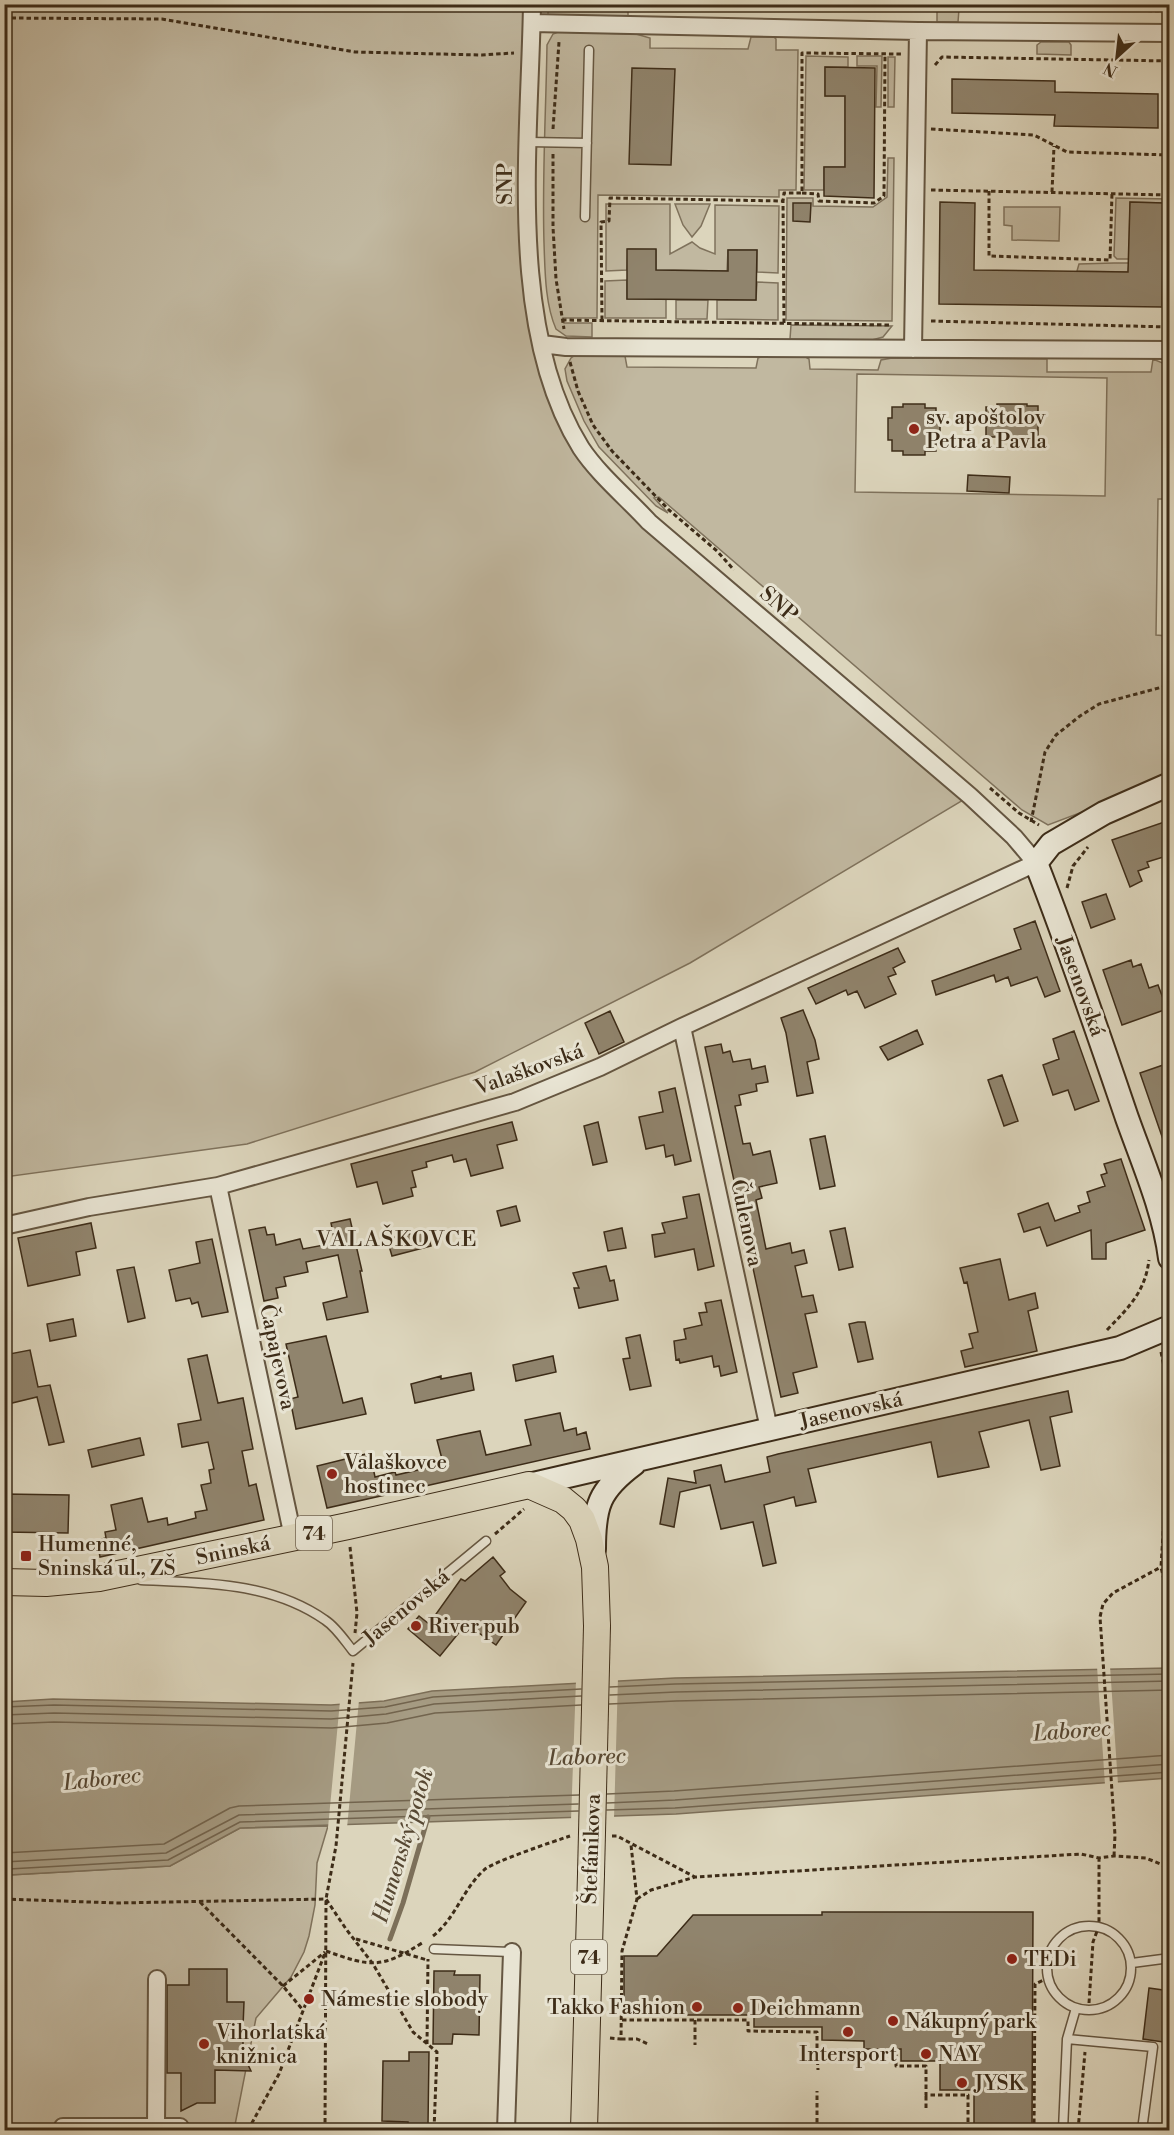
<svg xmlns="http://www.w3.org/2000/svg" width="1174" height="2135" font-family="'Libre Bodoni',serif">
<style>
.green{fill:#c1b8a0;stroke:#7f725c;stroke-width:1.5;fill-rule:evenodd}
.water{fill:#a69c84;stroke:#7c6f59;stroke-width:1.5}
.pier{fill:#dcd5bc}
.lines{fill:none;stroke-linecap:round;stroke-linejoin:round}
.shore{stroke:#72644e;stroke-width:1.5}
.stream{stroke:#7c6f59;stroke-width:5}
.building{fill:#90846d;stroke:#3d2c18;stroke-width:1.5}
.lane-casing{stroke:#655641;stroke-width:11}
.street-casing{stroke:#655641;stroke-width:20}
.secondary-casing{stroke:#3d2c18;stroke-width:26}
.primary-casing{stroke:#3d2c18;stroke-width:28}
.path{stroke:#3d2c18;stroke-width:3;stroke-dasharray:4.5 3;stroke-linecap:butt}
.lane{stroke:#e8e4d3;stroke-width:8}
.street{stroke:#e8e4d3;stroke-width:16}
.secondary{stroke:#e8e4d3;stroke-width:22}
.primary{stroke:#dcd5bc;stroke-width:26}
.primary-bridge-casing{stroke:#3d2c18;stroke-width:28;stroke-linecap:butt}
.primary-bridge{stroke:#dcd5bc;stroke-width:26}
.poi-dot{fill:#8f2418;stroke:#e8e4d3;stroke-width:2}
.labels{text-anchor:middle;stroke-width:6;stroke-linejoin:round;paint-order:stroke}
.shield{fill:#e8e4d3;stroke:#706350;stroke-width:1.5}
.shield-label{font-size:20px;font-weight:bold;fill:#3d2c18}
.street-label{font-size:21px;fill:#3d2c18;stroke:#e8e4d3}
.poi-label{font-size:21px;fill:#3d2c18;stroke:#e8e4d3;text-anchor:start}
.neighbourhood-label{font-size:22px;letter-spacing:1.5px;fill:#3d2c18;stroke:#e8e4d3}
.water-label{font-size:22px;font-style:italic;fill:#574833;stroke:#e8e4d3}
</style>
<rect width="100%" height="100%" fill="#dcd5bc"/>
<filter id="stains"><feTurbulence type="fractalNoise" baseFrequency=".00333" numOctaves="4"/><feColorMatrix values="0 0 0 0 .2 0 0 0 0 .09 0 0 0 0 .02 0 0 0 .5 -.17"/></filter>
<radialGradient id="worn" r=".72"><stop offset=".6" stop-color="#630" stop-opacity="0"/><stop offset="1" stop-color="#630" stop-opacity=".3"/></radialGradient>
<path class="green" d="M4 5H527V179L548 371 602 473 970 796 690 963 475 1072 247 1144 5 1177Z
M548 5H628V17L548 15Z
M937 9H959L958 22H937Z
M558 32 636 34 650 38V48L748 49 751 37H774L776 39V50H798L796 190H779V197L598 195 597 318H563L564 323H592V337L566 336 556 329C545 304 545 271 544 243 542 177 546 111 547 45L553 34Z
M1041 42H1069L1071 45V55L1037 54V45Z
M806 56 848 57V67H825V96H845V167H824V190H804Z
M857 56H882L881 107H876L877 66H857Z
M888 57H895L894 107H888Z
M888 158H894L892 321 786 320 787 198H813V206L873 207 887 197Z
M1116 198 1169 199V225H1164V203L1130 202 1129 259H1117L1114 256Z
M606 204H670V254L692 242 700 248 715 254V205L779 206 778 273 757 272V250H728L727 271 656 270V250L628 249 627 270 606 271Z
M675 204H710L701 226 692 237 683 225Z
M1004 207H1060L1059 241 1012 240V226L1004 225Z
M1114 263H1129L1128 272 1077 271 1079 264Z
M627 280V299H666V318H605V281Z
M757 282 778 283V320L717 319V300H756Z
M676 300H708L707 319H676Z
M791 325 892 326 883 337 872 340 790 339Z
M577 354H620L625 356 627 367 756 368 758 358 763 356H804L809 359 810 369 878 370 881 360 892 358 1047 359V372H1151L1153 359 1165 364 1170 374V499H1158L1156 635 1168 636V661L1170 664 1169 773 1114 800 1048 825 1022 810 659 497 654 498 668 513 656 506 599 447 584 421 567 381 565 369 571 358ZM857 374 1107 378 1105 496 855 492Z
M328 1826 317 1863 315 1905 309 1936 304 1952 291 1977 256 2018 234 2130H5V1878L9 1875 170 1866 240 1828Z"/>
<path class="water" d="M1169 1668V1778L676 1814 240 1828 170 1866 9 1875 5 1878V1702L53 1699 331 1705 384 1701 432 1691 675 1678Z"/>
<path class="pier" d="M1097 1666H1110L1118 1784 1105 1785Z
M618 1678 614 1819 571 1820 576 1680Z
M359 1700 347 1828H328L340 1701Z"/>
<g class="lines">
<path class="shore" d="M610 1687 675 1684 1170 1674
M610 1695 676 1692 1170 1681
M609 1704 676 1701 1170 1690
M4 1707 54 1705 331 1711 385 1707 433 1697 581 1689
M4 1715 54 1713 331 1719 386 1714 434 1704 581 1696
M4 1724 54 1722 332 1728 387 1723 435 1713 581 1705
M607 1794 674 1791 1170 1755
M607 1803 675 1800 1170 1764
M607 1810 675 1808 1170 1772
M4 1853 164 1844 230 1808 239 1806 579 1795
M4 1862 166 1853 239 1815 578 1804
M4 1871 9 1869 168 1860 240 1822 578 1811"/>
<path class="stream" d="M390 1939 403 1903 428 1817"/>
</g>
<path class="building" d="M825 67 875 68 874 198 824 196V167H845V96H825Z
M632 68 675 69 671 165 629 164Z
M952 79 1055 81V92L1158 94V128L1054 126 1055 115 952 113Z
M940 202 975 203 974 270 1128 272 1130 202 1164 203 1162 307 939 304Z
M793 203H811L810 222 793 221Z
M627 249H656V270L728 271V250H757L756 300 627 299Z
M903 404H925V408H936V418H940V440H936V451H925V455H903V451H892V440H888V418H892V407H903Z
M997 404H1027V406H1038V437H986V407H997Z
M968 475 1010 477 1009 493 967 491Z
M1170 820V855L1147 862 1149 867 1138 871 1142 881 1130 887 1112 840Z
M1106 894 1115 919 1091 928 1082 902Z
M1035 921 1060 991 1045 997 1037 977 1011 986 1008 977 996 982 994 975 936 995 932 981 1021 949 1014 929Z
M898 948 905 962 893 968 896 974 888 977 896 994 865 1008 857 991 848 995 846 990 816 1004 808 988Z
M1131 960 1133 967 1141 964 1149 988 1158 985 1167 1009 1122 1025 1103 970Z
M803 1010 815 1040 819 1059 807 1062 813 1093 797 1096 786 1033 781 1018Z
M610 1011 624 1042 599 1054 585 1023Z
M917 1030 923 1044 888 1060 880 1047Z
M1074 1031 1099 1101 1075 1110 1068 1090 1053 1095 1043 1065 1059 1059 1053 1039Z
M721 1044 723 1053 730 1051 733 1062 750 1059 752 1069 765 1066 768 1082 756 1084 757 1091 739 1095 741 1105 735 1106 743 1144 750 1143 753 1155 770 1151 775 1173 777 1183 759 1187 762 1198 756 1200 766 1249 790 1243 792 1253 804 1250 807 1263 795 1266 802 1297 813 1295 817 1312 805 1314 817 1367 793 1373 798 1393 781 1397 705 1047Z
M1166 1064 1170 1074V1151H1167L1140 1073Z
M1002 1075 1018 1121 1004 1126 988 1080Z
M675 1088 691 1161 675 1165 673 1155 666 1157 664 1145 646 1149 639 1117 663 1112 659 1092Z
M512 1122 517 1140 497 1145 503 1168 471 1176 466 1159 454 1162 452 1155 426 1162 427 1167 412 1171 416 1187 411 1188 413 1196 383 1204 377 1182 357 1187 351 1164Z
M598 1122 607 1162 593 1165 584 1126Z
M825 1136 835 1186 820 1189 810 1139Z
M1121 1159 1145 1230 1106 1243V1259H1092L1091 1230 1047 1246 1040 1227 1024 1232 1018 1214 1048 1203 1055 1221 1080 1212 1078 1206 1090 1202 1087 1192 1105 1186 1101 1175 1107 1173 1104 1164Z
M699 1194 714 1266 698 1270 694 1249 655 1257 652 1235 665 1233 662 1223 687 1218 683 1197Z
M516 1206 520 1221 501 1226 497 1211Z
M350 1219 362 1271H360L368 1312 327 1320 323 1303 347 1297 338 1255 306 1262 308 1272 284 1277 286 1286 276 1288 278 1298 264 1301 249 1230 265 1227 267 1235 274 1234 276 1245 300 1239 303 1249 335 1243 331 1223Z
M91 1223 96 1248 76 1252 80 1275 28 1286 18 1238Z
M622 1228 626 1248 608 1251 604 1232Z
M845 1228 853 1267 839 1270 830 1231Z
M426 1230 431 1246 392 1256 387 1239Z
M212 1239 228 1312 202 1317 198 1302 192 1304 190 1298 176 1301 169 1270 200 1263 196 1242Z
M1000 1259 1009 1300 1035 1293 1038 1308 1028 1311 1037 1351 965 1367 961 1351 973 1348 969 1334 978 1332 967 1282 964 1283 960 1268Z
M606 1266 610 1281 614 1280 618 1300 579 1308 574 1288H579L573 1273Z
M134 1267 145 1318 128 1322 117 1270Z
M721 1300 737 1372 721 1376 719 1366 714 1367 712 1356 680 1363 679 1359 676 1360 674 1341 686 1339 684 1329 702 1325 699 1313 707 1312 705 1303Z
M73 1319 76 1336 50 1341 47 1324Z
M858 1322H865L873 1359 858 1362 849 1324Z
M640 1335 651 1386 630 1390 623 1359 630 1358 626 1338Z
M326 1336 343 1403 362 1398 366 1414 296 1429 290 1399 298 1397 286 1344Z
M30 1350 38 1387 50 1385 64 1442 49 1445 37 1397 4 1405V1355Z
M207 1355 218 1403 243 1398 253 1449 242 1451 249 1486 256 1484 264 1520 100 1557 97 1540 106 1538 105 1532 116 1530 111 1505 142 1498 148 1522 167 1518 168 1525 196 1518 195 1512 207 1510 201 1485 211 1483 209 1470 214 1469 208 1442 182 1447 178 1424 201 1420 188 1359Z
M553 1356 556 1372 516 1381 513 1365Z
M471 1373 474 1390 415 1403 411 1384 441 1376V1379Z
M1068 1391 1072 1412 1050 1417 1060 1466 1041 1470 1029 1420 979 1432 989 1467 938 1477 931 1442 808 1469 816 1502 796 1506 794 1497 764 1505 776 1563 763 1566 753 1522 721 1529 710 1485 680 1492 674 1527 660 1524 668 1478 696 1483 694 1471 721 1465 725 1482 770 1472 767 1457 778 1454Z
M560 1413 564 1431 576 1428 577 1435 586 1432 590 1449 327 1508 317 1466 370 1453 375 1477 395 1472 396 1475 431 1467 430 1462 442 1459 437 1440 460 1435 480 1431 486 1455 531 1445 525 1420Z
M140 1438 144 1455 92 1467 88 1450Z
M4 1494 69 1495 68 1533 4 1532Z
M493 1557 505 1572 500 1576 510 1589 526 1602 496 1645 466 1624 440 1656 408 1629 419 1616 429 1624 461 1579 465 1581Z
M822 1912H1033L1032 2127H974V2090H940V2061H901V2049H864V2041L822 2040V2027H754V2015H624V1956H657L693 1915H822Z
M189 1969H227V2002H244L243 2027H246L243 2035V2054L251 2071 215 2070V2103H197L181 2111V2073H167V1985H189Z
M434 1971H455L454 1975H480L479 2035 453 2034 452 2044H433Z
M1149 1988 1170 1991V2043L1143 2039Z
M409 2052H429L428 2125H408V2122L382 2121 383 2061H409Z"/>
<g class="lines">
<defs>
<path id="lane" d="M528 142 587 143
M585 217 589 50
M141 1580C204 1583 271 1582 325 1620 336 1627 345 1641 353 1651L486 1541
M1047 1968a42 42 0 1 1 84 0a42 42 0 1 1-84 0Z
M434 1949 512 1952
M1132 1963 1170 1958
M1067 2039 1153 2047 1142 2130
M1063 2130 1067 2039 1076 2008"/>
<path id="street" d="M532 23 918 31 1170 33
M542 344 566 347 1170 350
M913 349 918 31
M682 1027 769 1429
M218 1186 293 1537
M4 1226 89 1207 218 1186 515 1102 600 1067 682 1027 1036 863 1014 837 970 796 649 522C627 498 599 475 581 448 506 328 530 141 532 4
M156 2127 157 1979
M62 2130 63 2127H180
M506 2130 512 1952"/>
<path id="secondary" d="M1170 784 1104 813 1051 844 1036 863C1069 947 1098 1033 1127 1118 1143 1163 1164 1211 1170 1258
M529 1485 1120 1348 1170 1327
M594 1549C594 1506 599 1490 634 1464"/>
<path id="primary" d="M4 1582 46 1583 99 1578 348 1526 529 1485 563 1500 574 1509 582 1520 589 1539 595 1567 597 1626
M584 2130 591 1874"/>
</defs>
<use href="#lane" class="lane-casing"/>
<use href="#street" class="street-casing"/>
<use href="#secondary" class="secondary-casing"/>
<use href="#primary" class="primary-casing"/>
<path class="path" d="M825 4 1170 11
M4 18 162 19 355 52 482 55 514 53
M935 65 942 57 1170 61
M553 129 559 42H561
M931 129 1034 135 1067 152 1170 155
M553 154V227L556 279 564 329
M931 190 1170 195
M989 191V256L1110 260 1112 193
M1052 192 1054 146
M802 193 818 194 819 201 874 203 884 196 885 54
M562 320 892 325
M602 320 601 222 609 221 610 198 783 201
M931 321 1170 327
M784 323 783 201 784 193H802V53L901 54
M570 362 578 391 593 425 612 451 669 510 717 551 734 570
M990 788 1019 813 1039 825
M1031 822 1045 752 1056 735 1080 716 1099 704 1170 685
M1067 888 1073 866 1088 847
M1107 1330C1129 1307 1145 1292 1149 1260
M1161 1352 1167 1381 1169 1439 1161 1567 1167 1593H1170
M495 1534 524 1509
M350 1547 357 1613 355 1633
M612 1836H617L695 1877
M1114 1856 1115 1835 1100 1617 1103 1604 1113 1593 1161 1567
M4 1899 117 1903 326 1899 346 1929 373 1964 413 2032 437 2052 434 2130
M637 1899 651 1890 695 1877 1081 1854 1099 1858 1114 1856 1146 1858 1170 1868
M200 1902 283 1986 302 2009
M433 1936C455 1919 463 1889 484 1870 492 1862 555 1841 570 1836
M356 1939 427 1960
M326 1951C371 1967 381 1969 422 1943
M283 1986 325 1952
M325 2002 373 2003 427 1998
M1089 2003 1093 1942 1099 1926V1858
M622 2020H748V2031L817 2032V2053H896V2066H926V2095H968V2128L1034 2129 1035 1984 1048 1978
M695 2020V2045
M610 2038 621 2039 622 1951 637 1899 631 1845
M621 2039H637L648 2044
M427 2044 428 1959
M817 2053 818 2070
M926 2108V2095
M197 2128 305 2130
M248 2130 279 2074 325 1953
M325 2130 326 1899 336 1846 353 1663
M645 2130 648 2127
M817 2130V2091
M1078 2130 1085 2052"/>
<use href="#lane" class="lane"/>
<use href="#street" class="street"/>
<use href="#secondary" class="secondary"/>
<use href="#primary" class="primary"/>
<defs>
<path id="primary-bridge" d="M591 1874 597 1626"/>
</defs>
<use href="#primary-bridge" class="primary-bridge-casing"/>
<use href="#primary-bridge" class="primary-bridge"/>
</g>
<g class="poi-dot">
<circle cx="914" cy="429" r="6"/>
<circle cx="332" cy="1474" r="6"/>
<rect x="20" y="1550" width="12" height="12" rx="3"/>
<circle cx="416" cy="1626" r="6"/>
<circle cx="1012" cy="1959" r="6"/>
<circle cx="309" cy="1999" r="6"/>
<circle cx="697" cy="2007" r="6"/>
<circle cx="738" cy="2008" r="6"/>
<circle cx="893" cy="2021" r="6"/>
<circle cx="848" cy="2032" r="6"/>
<circle cx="204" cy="2044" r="6"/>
<circle cx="926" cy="2054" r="6"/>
<circle cx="962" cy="2083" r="6"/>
</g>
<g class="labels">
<g class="shield">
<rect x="296" y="1516" width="36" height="34" rx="4.5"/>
<rect x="571" y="1940" width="36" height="34" rx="4.5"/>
</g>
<g class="shield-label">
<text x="314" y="1540">74</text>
<text x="589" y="1964">74</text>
</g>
<g class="street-label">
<text transform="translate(505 184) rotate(-90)" y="7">SNP</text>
<text transform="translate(779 604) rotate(41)" y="7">SNP</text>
<text transform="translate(1081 986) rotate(70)" y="7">Jasenovská</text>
<text transform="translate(529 1069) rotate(-20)" y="7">Valaškovská</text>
<text transform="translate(747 1223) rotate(78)" y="7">Čulenova</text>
<text transform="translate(278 1357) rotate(78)" y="7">Čapajevova</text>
<text transform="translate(851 1410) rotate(-13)" y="7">Jasenovská</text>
<text transform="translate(233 1550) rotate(-12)" y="7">Sninská</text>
<text transform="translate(406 1607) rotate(-40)" y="7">Jasenovská</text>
<text transform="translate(591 1849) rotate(-88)" y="7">Štefánikova</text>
</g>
<g class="poi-label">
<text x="926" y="424">sv. apoštolov<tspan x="926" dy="24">Petra a Pavla</tspan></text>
<text x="344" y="1469">Valaškovce<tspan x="344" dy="24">hostinec</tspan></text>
<text x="38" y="1551">Humenné,<tspan x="38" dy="24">Sninská ul., ZŠ</tspan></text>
<text x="428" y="1633">River pub</text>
<text x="1024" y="1966">TEDi</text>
<text x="321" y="2006">Námestie slobody</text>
<text x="685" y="2014" text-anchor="end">Takko Fashion</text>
<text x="750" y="2015">Deichmann</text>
<text x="905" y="2028">Nákupný park</text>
<text x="216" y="2039">Vihorlatská<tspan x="216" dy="24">knižnica</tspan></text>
<text x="848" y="2061" text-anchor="middle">Intersport</text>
<text x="938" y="2061">NAY</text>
<text x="974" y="2090">JYSK</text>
</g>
<g class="neighbourhood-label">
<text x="397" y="1246">VALAŠKOVCE</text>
</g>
<g class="water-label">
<text transform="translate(1072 1730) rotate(-4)" y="8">Laborec</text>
<text transform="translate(587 1756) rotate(-2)" y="8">Laborec</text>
<text transform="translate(102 1778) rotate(-6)" y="8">Laborec</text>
<text transform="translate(402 1845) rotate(-73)" y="8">Humenský potok</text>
</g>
</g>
<rect width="1174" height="2135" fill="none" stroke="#dcd5bc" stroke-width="24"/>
<rect x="6" y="6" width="1162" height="2123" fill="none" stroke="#3d2c18" stroke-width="3"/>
<rect x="12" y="12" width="1150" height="2111" fill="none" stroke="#3d2c18" stroke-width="1.5"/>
<g transform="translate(1117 57) rotate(207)" stroke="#e8e4d3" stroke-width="4.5" paint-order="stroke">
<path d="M0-4.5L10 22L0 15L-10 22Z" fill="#3d2c18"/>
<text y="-9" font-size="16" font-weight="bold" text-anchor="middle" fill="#3d2c18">N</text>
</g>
<rect width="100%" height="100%" filter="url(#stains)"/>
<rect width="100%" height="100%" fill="url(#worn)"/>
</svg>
